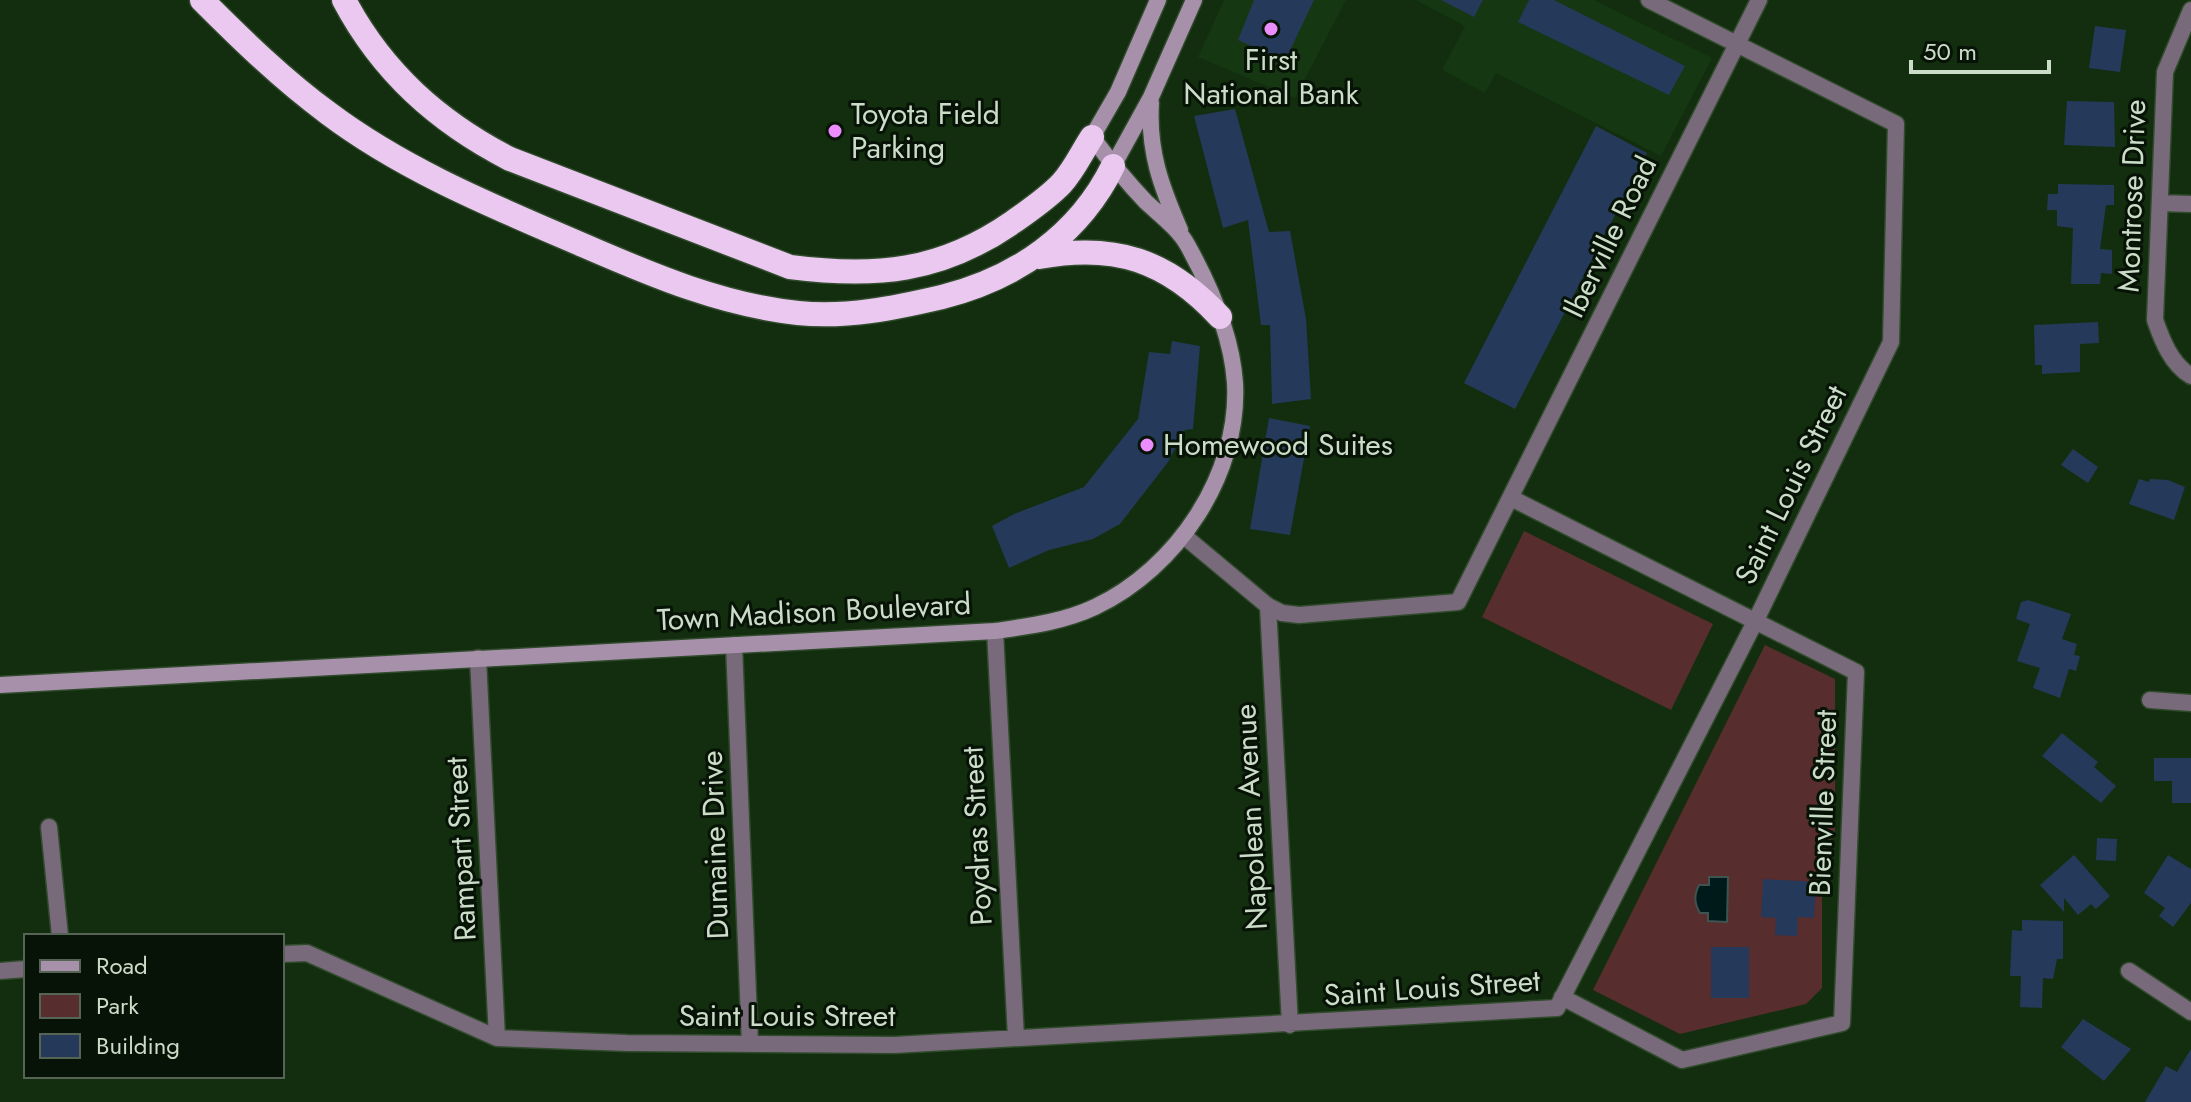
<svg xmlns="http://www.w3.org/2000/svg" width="2191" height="1102" font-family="Jost,sans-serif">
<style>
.built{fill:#153711}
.green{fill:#582d2d}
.water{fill:#001a1c;stroke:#3d5450;stroke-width:2}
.building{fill:#25395b}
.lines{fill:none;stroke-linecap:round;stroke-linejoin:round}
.street-casing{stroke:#304a2c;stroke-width:19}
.secondary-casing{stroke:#304a2c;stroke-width:19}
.highway-casing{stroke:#304a2c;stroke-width:27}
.street{stroke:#786a7a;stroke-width:16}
.secondary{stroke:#a690aa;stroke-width:16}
.highway{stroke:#ebc8f0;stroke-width:24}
.poi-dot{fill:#eb8dfc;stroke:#071306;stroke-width:3}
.labels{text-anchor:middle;stroke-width:6;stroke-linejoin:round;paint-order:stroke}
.poi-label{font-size:30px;fill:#cbddc8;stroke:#071306;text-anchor:start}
.street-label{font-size:30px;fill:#cbddc8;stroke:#071306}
</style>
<rect width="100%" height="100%" fill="#122e0e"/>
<path class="built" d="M1224 0H1346L1295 98 1198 57Z
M1416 0H1594L1712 58 1661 156 1496 73 1485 93 1442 70 1465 26Z"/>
<path class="green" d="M1524 531 1713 624 1671 710 1482 617Z
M1765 645 1835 679V832L1822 857V988L1806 1004 1680 1034 1593 990Z"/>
<path class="water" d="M1709 877H1728L1727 922 1708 921V913H1700C1694 903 1694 895 1699 885H1709Z"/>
<path class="building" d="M1254 0H1314L1285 61 1238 40Z
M1441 0H1483L1474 17Z
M1529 0H1554L1685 66 1669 95 1518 22Z
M2095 26 2126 30 2120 72 2089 68Z
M2067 101 2114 102 2115 147 2064 145Z
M1235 109 1269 232 1290 231 1306 319 1311 399 1272 404 1270 325H1261L1248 220 1223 228 1194 116Z
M1596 126 1647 153 1515 409 1464 383Z
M2058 184 2114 185V205H2106L2100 249 2112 250V274L2101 273 2100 284H2071L2073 228 2057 226V210H2047L2048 194H2058Z
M2098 322 2099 343 2080 344V372L2042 374V365H2035L2034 325Z
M1172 341 1200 346 1193 429 1185 430 1168 462 1120 524 1093 539 1049 550 1009 568 992 526 1014 514 1084 487 1138 419 1149 352 1170 354Z
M1269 418 1310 426 1290 535 1250 529Z
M2073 449 2098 467 2088 483 2061 465Z
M2139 479 2149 482 2150 479 2168 480 2185 487 2174 520 2129 504Z
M2028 600 2071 614 2062 639 2077 644 2074 655 2080 656 2076 671 2069 669 2060 698 2033 688 2040 668 2017 661 2030 624 2016 619 2021 602Z
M2062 733 2098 762 2094 767 2116 786 2101 803 2042 756Z
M2154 758H2191V803H2172V781H2154Z
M2097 838 2117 839 2116 861 2096 860Z
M2074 855 2110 896 2096 909 2091 904 2078 915 2064 898V912L2040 885Z
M2168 855 2191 869V903L2173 927 2159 916 2165 908 2144 893Z
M1763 879 1816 882 1814 918 1798 917 1797 936 1775 935 1776 918 1761 917Z
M2022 920 2063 921V959H2057L2053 979 2043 978 2042 1008 2020 1007 2021 976H2010L2012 930 2022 931Z
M1711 947H1749V998H1711Z
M2083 1019 2131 1049 2104 1081 2061 1047Z
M2191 1049V1102H2145L2166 1066 2177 1072Z"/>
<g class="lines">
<defs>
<path id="street" d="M2191 10 2165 72 2155 320C2162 340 2171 364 2191 376
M2160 203 2191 204
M1511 498 1856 672 1842 1023 1682 1060 1562 997
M1184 536 1268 606 1282 613 1299 615 1458 602 1759 0
M1268 606 1290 1025
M995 631 1016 1038
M734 645 750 1044
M478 658 497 1038
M2150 700 2191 703
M49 827 60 936
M282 954 307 953 497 1038 627 1043 894 1045 1557 1008 1756 620 1891 342 1896 124 1649 0
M0 971 26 969
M2129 971 2191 1012"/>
<path id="secondary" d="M1151 103C1148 151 1161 186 1180 230
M1113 166 1151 97 1194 0
M0 685 995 631C1029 626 1063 622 1095 607 1176 569 1240 475 1235 383 1232 337 1210 286 1188 246 1179 229 1160 215 1146 202 1126 181 1109 160 1092 137L1118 92 1158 0"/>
<path id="highway" d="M202 0C242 40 282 79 328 113 405 171 497 208 585 246 654 276 723 305 798 313 847 318 895 308 942 297 1017 278 1079 235 1113 166
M344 0C382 72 438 122 510 159L790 267C876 278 941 272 1013 222 1030 210 1048 198 1062 183 1074 170 1082 152 1092 137
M1039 257C1115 243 1167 260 1220 317"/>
</defs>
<use href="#street" class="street-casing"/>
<use href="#secondary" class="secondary-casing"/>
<use href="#highway" class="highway-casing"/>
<use href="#street" class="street"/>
<use href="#secondary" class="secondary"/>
<use href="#highway" class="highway"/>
</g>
<g class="poi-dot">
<circle cx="1271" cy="29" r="8"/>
<circle cx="835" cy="131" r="8"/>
<circle cx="1147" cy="445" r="8"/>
</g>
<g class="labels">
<g class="poi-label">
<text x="1271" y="70" text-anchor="middle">First<tspan x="1271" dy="34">National Bank</tspan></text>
<text x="851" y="124">Toyota Field<tspan x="851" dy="34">Parking</tspan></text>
<text x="1163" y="455">Homewood Suites</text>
</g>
<g class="street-label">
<text transform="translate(2132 196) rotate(-88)" y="10">Montrose Drive</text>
<text transform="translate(1610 237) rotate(-64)" y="10">Iberville Road</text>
<text transform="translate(1791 485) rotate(-64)" y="10">Saint Louis Street</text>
<text transform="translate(814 612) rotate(-3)" y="10">Town Madison Boulevard</text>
<text transform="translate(1823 803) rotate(-88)" y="10">Bienville Street</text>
<text transform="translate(1251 817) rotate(-93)" y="10">Napolean Avenue</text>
<text transform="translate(977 836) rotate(-93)" y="10">Poydras Street</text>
<text transform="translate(715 845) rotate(-92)" y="10">Dumaine Drive</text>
<text transform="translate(461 849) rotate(-93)" y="10">Rampart Street</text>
<text transform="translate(1432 988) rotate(-4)" y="10">Saint Louis Street</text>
<text x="787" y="1026">Saint Louis Street</text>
</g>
</g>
<rect x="24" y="934" width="260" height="144" fill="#071306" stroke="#556454" stroke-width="2"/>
<rect x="40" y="960" width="40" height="12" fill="#a690aa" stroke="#556454" stroke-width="2"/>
<text x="96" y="974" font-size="24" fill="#cbddc8">Road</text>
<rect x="40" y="994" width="40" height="24" fill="#582d2d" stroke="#556454" stroke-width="2"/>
<text x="96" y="1014" font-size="24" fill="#cbddc8">Park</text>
<rect x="40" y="1034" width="40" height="24" fill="#25395b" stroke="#556454" stroke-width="2"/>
<text x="96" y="1054" font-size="24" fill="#cbddc8">Building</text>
<path d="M1911 60v12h138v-12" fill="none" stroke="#cbddc8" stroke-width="4"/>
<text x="1923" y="60" font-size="24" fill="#cbddc8" stroke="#071306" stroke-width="6" paint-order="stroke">50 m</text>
</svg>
